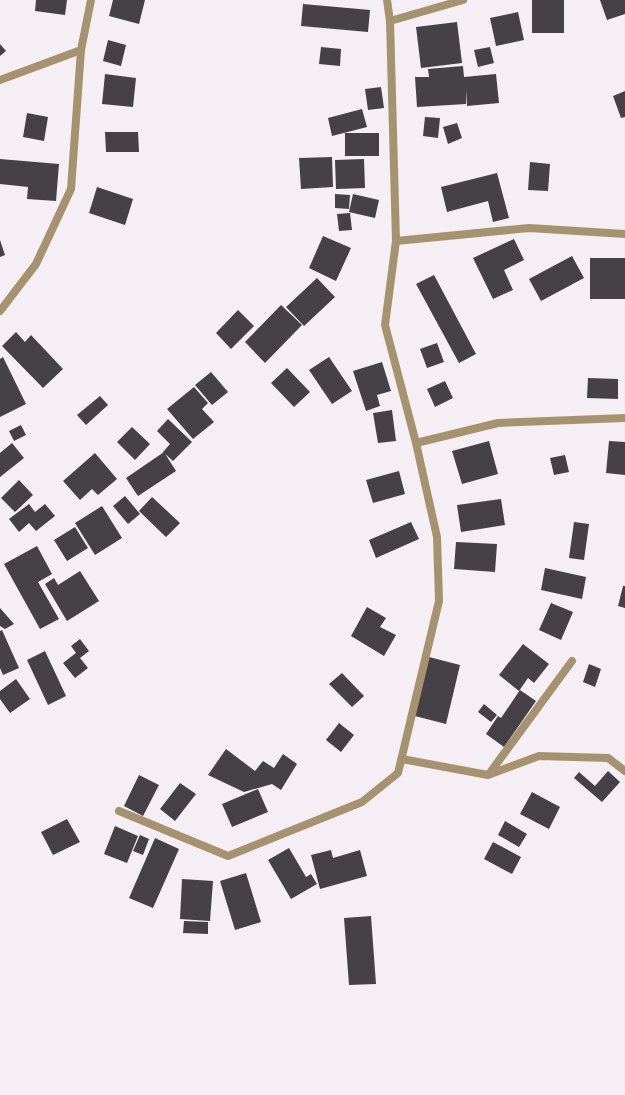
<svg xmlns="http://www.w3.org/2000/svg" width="625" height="1095" font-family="'Noto Sans',sans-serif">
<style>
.building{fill:#454147}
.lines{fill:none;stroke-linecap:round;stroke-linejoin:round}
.minor{stroke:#a7926f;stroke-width:8}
</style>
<rect width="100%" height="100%" fill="#f5eef5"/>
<path class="building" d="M36 0H67L65 15 35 11Z
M113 0H145L139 24 109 16Z
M532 0H564V33H532Z
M600 0H625V14L607 20Z
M303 4 370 10 368 32 301 26Z
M518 12 524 40 496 46 490 18Z
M457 22 462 63 421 68 416 27Z
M108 40 126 45 121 66 103 61Z
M0 44 6 51 0 56Z
M321 47 341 49 340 66 319 64Z
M490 47 494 63 478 67 474 50Z
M463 66 464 77 496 74 499 103 467 106 466 90V104L417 107 415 77H429L428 69Z
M105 74 136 78 133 107 102 104Z
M381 87 384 108 368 110 365 89Z
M625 91V117L621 118 613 96Z
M362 109 367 127 332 136 328 118Z
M27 113 48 117 44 141 23 137Z
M425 117 440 118 438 138 423 136Z
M457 123 462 138 448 144 443 127Z
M105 132H138L139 152H106Z
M345 133H379V156H345Z
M332 157 333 187 301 189 299 158Z
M0 159 59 164 56 201 27 199 28 187 0 184Z
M364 159 365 188 336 189 335 160Z
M530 162 550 164 548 191 528 190Z
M497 173 509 218 493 222 488 201 447 212 441 187Z
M97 187 133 199 125 225 89 213Z
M335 194 350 195 349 209 335 208Z
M353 194 379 200 375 218 349 212Z
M350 213 352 230 339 231 337 214Z
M323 236 351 248 336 281 309 268Z
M514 239 524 260 504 270 513 290 493 299 473 258Z
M0 240 5 255 0 257Z
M572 256 584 278 541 301 529 279Z
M590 258H625V299H590Z
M434 275 476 354 459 363 416 284Z
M317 278 335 297 304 326 286 307Z
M281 305 302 325 265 363 245 342Z
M238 310 254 326 231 349 216 333Z
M16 332 25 342 31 335 63 369 43 388 2 346Z
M437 343 444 362 427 368 420 349Z
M3 357 26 404 0 417V359Z
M329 357 352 391 332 404 309 370Z
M382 362 391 391 377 395 380 406 366 411 353 371Z
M287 368 310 392 294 407 271 383Z
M211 372 228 392 212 405 195 385Z
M588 378 618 379V399L587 398Z
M445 381 453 398 435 407 427 389Z
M194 387 208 403 202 409 214 422 193 439 167 409Z
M100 396 108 405 86 425 77 415Z
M392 410 396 441 378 443 373 413Z
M168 419 192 442 173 461 163 452 170 444 157 431Z
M21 425 26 435 14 441 9 431Z
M132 427 150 444 135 460 117 442Z
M489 441 498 474 462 484 452 451Z
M609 441 625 442V475L606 473Z
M12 443 24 458 0 477V453Z
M164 452 176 471 138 496 126 478Z
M95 453 117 479 98 495 92 489 80 500 63 481Z
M565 455 569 472 554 475 550 458Z
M399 471 405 494 373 503 366 480Z
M19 480 33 495 15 512 1 498Z
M125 496 140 514 128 524 113 506Z
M152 497 180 523 166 537 139 511Z
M501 499 505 525 461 532 457 505Z
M29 504 35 512 45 504 55 516 36 531 29 523 19 532 9 519Z
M102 506 122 538 95 555 75 523Z
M411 522 419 539 376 558 369 540Z
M574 522 589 524 584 560 569 558Z
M75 527 88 548 67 561 54 540Z
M456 542 497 544 495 572 454 569Z
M37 546 52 574 38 582 59 619 40 629 4 564Z
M545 568 586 577 582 599 541 590Z
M80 571 99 601 67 621 45 584 54 578 58 585Z
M623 586H625V608L618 606Z
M551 603 573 612 561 640 539 630Z
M367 607 386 618 380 627 396 635 384 656 351 636Z
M0 608 14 624 5 629 0 626Z
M2 630 19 668 3 675 0 668V631Z
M80 639 89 651 80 658 88 668 75 678 63 663 76 653 71 646Z
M523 644 549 664 534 683 528 678 519 691 499 675Z
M45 651 66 696 48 705 27 660Z
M429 657 460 665 446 724 415 716Z
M589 664 601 669 595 687 583 682Z
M342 673 364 696 352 707 329 684Z
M16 679 30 699 10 713 0 699V691Z
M520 690 536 701 504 747 486 734 498 716 501 718Z
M484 704 497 715 491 722 478 712Z
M339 723 354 735 341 752 326 740Z
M226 749 255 771 263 761 274 768 283 754 297 764 281 790 272 784 244 792 208 775Z
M608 771 620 782 602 802 574 778 579 772 595 786Z
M139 775 159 785 143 816 124 806Z
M180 783 196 794 175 821 160 809Z
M258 789 268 812 232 827 222 804Z
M532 792 560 807 549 829 520 814Z
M67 819 80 842 53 855 41 832Z
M505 821 527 834 519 847 498 835Z
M115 826 138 836 127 863 104 854Z
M140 835 149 839 143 855 133 851Z
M155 838 179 849 153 908 129 898Z
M493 842 521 857 512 874 484 859Z
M289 848 306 877 311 874 317 884 291 899 268 860Z
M331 850 333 858 360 850 367 876 320 889 311 855Z
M246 873 261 922 235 930 220 881Z
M182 879 213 881 210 921 180 919Z
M371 916 376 984 349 985 344 918Z
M184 921 208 922V934L183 933Z"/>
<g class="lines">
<path class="minor" d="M390 21 463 0
M0 80 81 50
M396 241 529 228 625 234
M0 311 36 264 71 189 81 50 91 0
M416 443 498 423 625 418
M402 759 488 775 539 756 608 758 625 771
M489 774 572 661
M119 811 228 856 362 802 398 773 439 601 437 537 416 443 385 325 396 241 390 21 387 0"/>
</g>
</svg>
